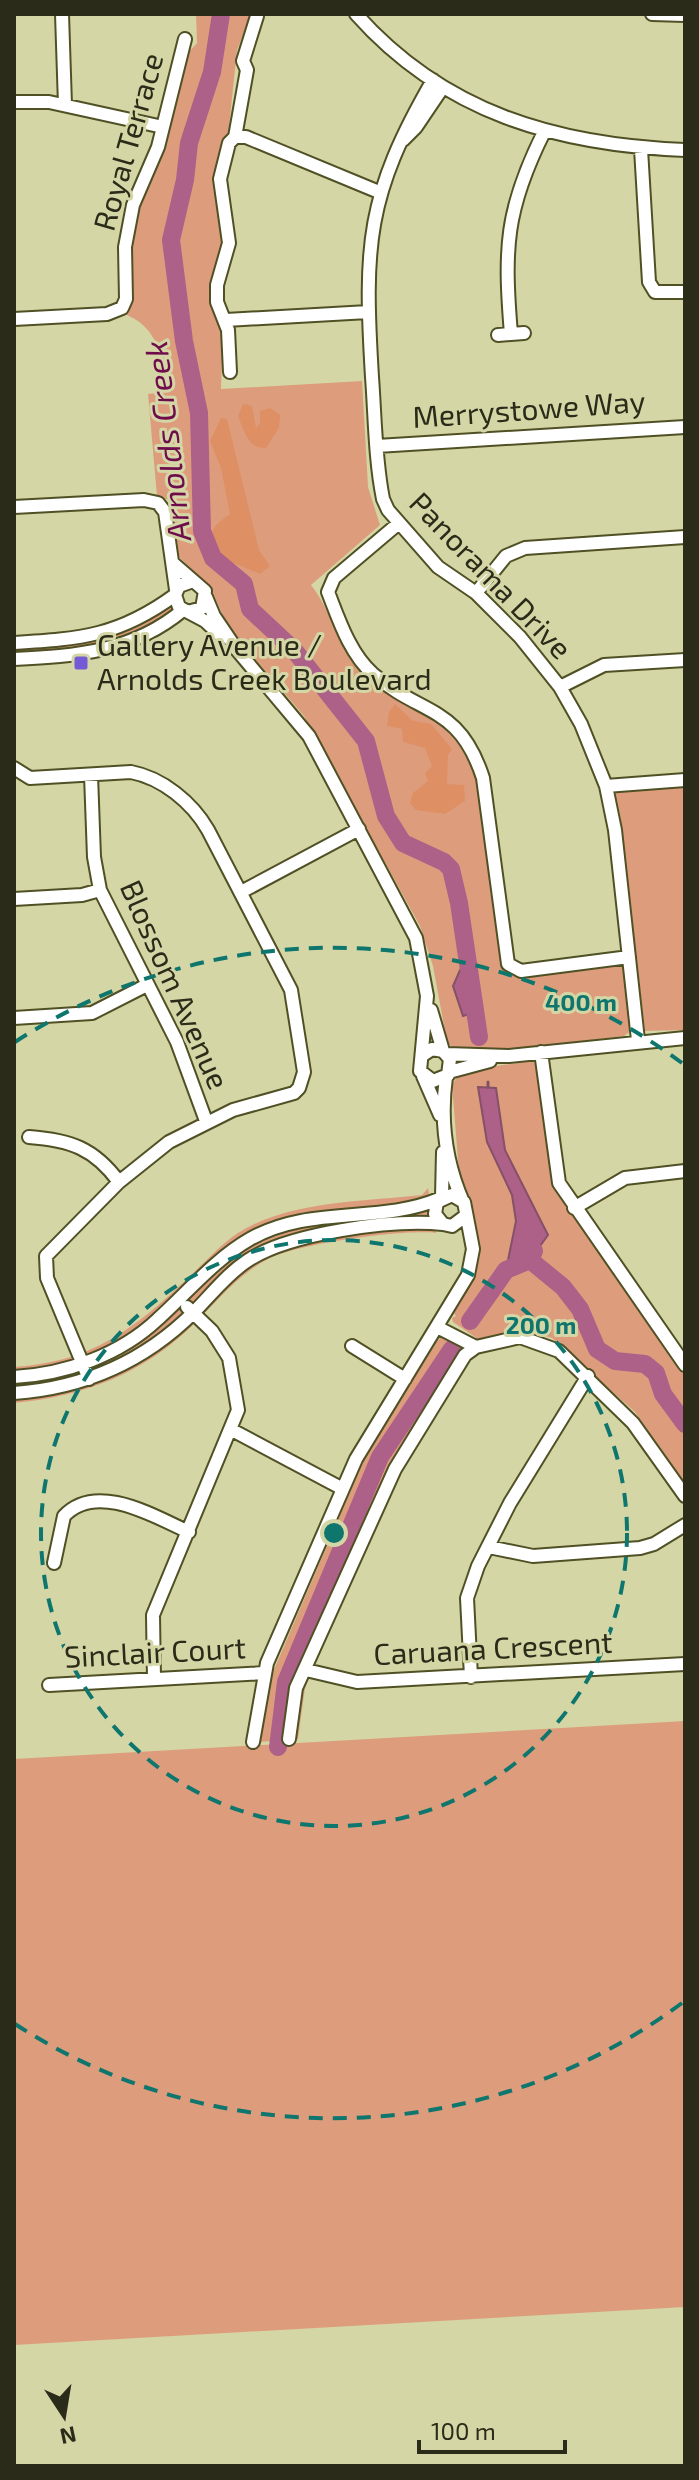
<svg xmlns="http://www.w3.org/2000/svg" width="699" height="2480" font-family="'Exo 2',sans-serif">
<style>
.green{fill:#dd9d7c}
.forest{fill:#de8f64}
.water{fill:#ad6088;stroke:#865067;stroke-width:2}
.lines{fill:none;stroke-linecap:round;stroke-linejoin:round}
.stream{stroke:#865067;stroke-width:3}
.river{stroke:#ad6088;stroke-width:18}
.minor-casing{stroke:#505025;stroke-width:16}
.minor{stroke:#fff;stroke-width:12}
.ring{fill:none;stroke:#0f766e;stroke-width:4;stroke-dasharray:14 10}
.poi-dot{fill:#745bd5;stroke:#d5d6a6;stroke-width:3}
.labels{text-anchor:middle;stroke-width:6;stroke-linejoin:round;paint-order:stroke}
.street-label{font-size:30px;fill:#2b2b19;stroke:#d5d6a6}
.poi-label{font-size:30px;fill:#2b2b19;stroke:#d5d6a6;text-anchor:start}
.water-label{font-size:32px;font-style:italic;fill:#6f0c4b;stroke:#d5d6a6}
.centre{fill:#0f766e;stroke:#d5d6a6;stroke-width:4}
.ring-label{font-size:24px;text-anchor:middle;font-weight:bold;fill:#0f766e;stroke:#d5d6a6;stroke-width:6;stroke-linejoin:round;paint-order:stroke}
</style>
<rect width="100%" height="100%" fill="#d5d6a6"/>
<path class="green" d="M196 14H251L237 50 229 127 215 185 225 223 222 249 210 290 214 313 223 326 221 389 362 381 368 487 380 525 311 585C332 611 337 646 360 671 407 721 449 700 478 782L501 964 508 972 520 975 625 961 632 1030 624 1036 508 1050 453 1048 447 1042 433 966 420 926 304 716 243 645 226 622 210 587 176 554 169 500 157 496 148 394 166 392C162 357 159 326 122 313L132 217 188 53 197 43Z
M165 598 175 613 113 644 14 657V647C85 643 108 644 165 598Z
M685 787V1030L645 1031 620 814 614 792Z
M532 1061 540 1068 552 1171 685 1370V1483L635 1412 552 1338 529 1331 481 1341 453 1322 452 1318 456 1316 452 1311 474 1275 480 1255 470 1201 459 1172 452 1085 461 1071Z
M428 1188 436 1233C403 1229 297 1244 268 1259 239 1274 217 1301 194 1324 143 1374 85 1396 14 1403V1367C92 1362 134 1329 188 1278 204 1263 220 1245 238 1233 291 1200 362 1202 422 1195Z
M445 1335 469 1350 397 1474 305 1688 298 1739 260 1742 270 1679 365 1457 433 1343Z
M685 1721V2307L14 2345V1759Z"/>
<path class="forest" d="M243 404 252 406 256 428 260 423V411L270 408 280 415 279 428 266 448C248 449 244 431 238 416Z
M221 418 227 419 259 550 270 566 260 574 221 558 210 546C209 530 217 523 230 514L221 468 210 441Z
M395 704 413 721 431 724 452 749 448 755 447 784 464 785 465 801 445 814 416 810 410 803 413 793 428 781 425 773 432 766 425 748 403 742 402 729 387 726 389 712Z"/>
<path class="water" d="M460 970 469 971 476 1001 473 1013 463 1016 453 986Z
M478 1087 496 1088 505 1150 548 1235 530 1260 506 1270 516 1221 512 1195 487 1142Z"/>
<g class="lines">
<path class="stream" d="M488 1082V1087"/>
<path class="river" d="M221 14 212 72 189 143 185 180 171 240 184 341 199 413 202 531 213 558 244 584 250 609 294 650 366 741 386 816 403 843 444 862 451 869 459 903 479 1037
M534 1251 530 1260 563 1287 580 1309 597 1349 615 1361 645 1364 656 1373 663 1394 685 1424
M470 1321 506 1270 530 1260
M278 1747 286 1682 380 1457 452 1349"/>
<defs>
<path id="minor" d="M62 14 65 105
M356 14C444 113 557 145 685 150
M652 14 685 15
M433 80C366 196 364 245 372 377 375 417 375 459 383 499L388 510 438 567 476 593 520 637 560 687 581 724 606 786 615 830 638 1040
M14 102H49L163 127
M235 137H246L379 192
M403 140 416 127 443 87
M641 149 649 282 655 292H685
M14 319 107 314 122 308 126 299 125 247 133 205 158 147 185 39
M226 320 368 312
M511 334C504 249 505 210 544 132
M498 335 524 333
M230 372 228 330 217 302V285L229 243 220 179 229 143 235 137 247 70 243 61 257 16
M377 446 685 427
M14 507 144 500 158 503 165 512 176 590
M399 523 334 578 328 592C339 620 350 654 373 674 421 716 459 704 483 778L508 964 521 971 629 957
M174 564 205 591 202 608 188 612 179 607 175 595 179 586 193 581
M476 593 506 556 525 548 685 537
M206 597 214 616 237 650 309 736 416 938 427 996 420 1071 433 1081 448 1075 450 1059 443 1051 432 1049 423 1055
M188 612 205 621 222 637
M14 643C81 639 119 636 175 595
M14 659C76 656 133 652 183 610
M560 687 604 665 685 660
M14 768 30 778 131 772C162 778 192 802 208 830L291 990 304 1072 299 1088 294 1093 233 1110 169 1142 119 1182 46 1256 47 1278 89 1379
M91 775 94 857 100 890 177 1042 206 1121
M606 786 685 780
M241 892 359 829
M14 899 82 895 100 890
M431 1010 443 1051
M14 1018 92 1013 147 985
M541 1052 559 1183 685 1365
M447 1054 509 1056 685 1038
M449 1072 490 1061
M423 1076 440 1115
M446 1077C440 1121 445 1161 463 1202
M29 1137C70 1140 94 1148 119 1182
M442 1197 443 1152
M574 1208 625 1178 685 1171
M437 1327 476 1347
M352 1346 405 1379
M14 1377C66 1374 120 1355 158 1319 188 1292 215 1259 250 1239 309 1205 379 1224 439 1199
M14 1393C84 1388 144 1362 194 1312 211 1295 226 1275 247 1261 289 1233 392 1219 443 1224
M232 1430 343 1489
M489 1547 533 1556 640 1548 654 1544 685 1525
M54 1563 64 1516C97 1481 155 1517 189 1532
M306 1670 357 1682 685 1664
M471 1677 467 1598 478 1566 510 1503 588 1376
M154 1679 153 1615 238 1410 229 1358 212 1331 187 1307
M49 1685 264 1673
M289 1739 296 1688 395 1469 465 1355 476 1347 520 1337 559 1351 633 1423 685 1496
M253 1742 267 1663 356 1459 468 1275 473 1249 464 1202 452 1195 437 1202 435 1214 443 1224 452 1226 464 1217"/>
</defs>
<use href="#minor" class="minor-casing"/>
<use href="#minor" class="minor"/>
</g>
<g class="ring">
<circle cx="334" cy="1533" r="293"/>
<path d="M682 2003A585 585 0 0 1 15 2024M15 1042A585 585 0 0 1 682 1063"/>
</g>
<rect class="poi-dot" x="73" y="655" width="16" height="16" rx="4"/>
<g class="labels">
<g class="street-label">
<text transform="translate(129 142) rotate(-74)" y="10">Royal Terrace</text>
<text transform="translate(529 410) rotate(-4)" y="10">Merrystowe Way</text>
<text transform="translate(490 576) rotate(46)" y="10">Panorama Drive</text>
<text transform="translate(174 985) rotate(66)" y="10">Blossom Avenue</text>
<text transform="translate(493 1649) rotate(-3)" y="10">Caruana Crescent</text>
<text transform="translate(155 1653) rotate(-3)" y="10">Sinclair Court</text>
</g>
<g class="poi-label">
<text x="97" y="656">Gallery Avenue /<tspan x="97" dy="34">Arnolds Creek Boulevard</tspan></text>
</g>
<g class="water-label">
<text transform="translate(168 441) rotate(-97)" y="11">Arnolds Creek</text>
</g>
</g>
<circle cx="334" cy="1533" r="12" class="centre"/>
<g class="ring-label">
<text x="581" y="1011">400 m</text>
<text x="541" y="1334">200 m</text>
</g>
<rect width="699" height="2480" fill="none" stroke="#2b2b19" stroke-width="32"/>
<g transform="translate(64 2416) rotate(168)" stroke="#d5d6a6" stroke-width="6" paint-order="stroke">
<path d="M0-6L14 30L0 20L-14 30Z" fill="#2b2b19"/>
<text y="-12" font-size="22" font-weight="bold" text-anchor="middle" fill="#2b2b19">N</text>
</g>
<path d="M419 2440v12h146v-12" fill="none" stroke="#2b2b19" stroke-width="4"/>
<text x="431" y="2440" font-size="24" fill="#2b2b19" stroke="#d5d6a6" stroke-width="6" paint-order="stroke">100 m</text>
</svg>
